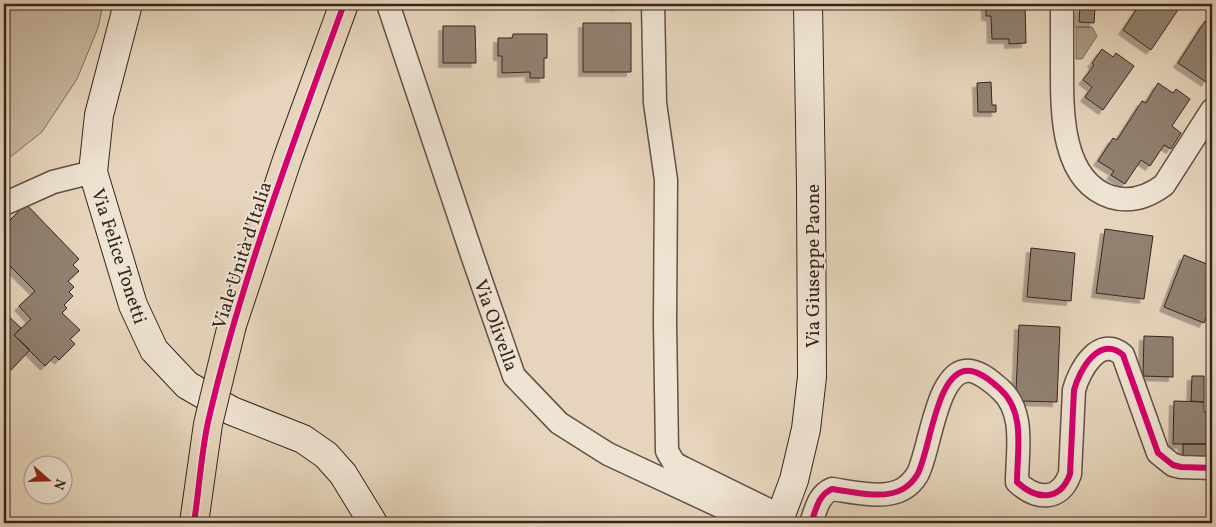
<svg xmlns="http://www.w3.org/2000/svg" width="1216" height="527" font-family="Vollkorn,serif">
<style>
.green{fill:#c8b7a1;stroke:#7e6e60}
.water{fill:#aa9987;stroke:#7b6b5d}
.building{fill:#918171;stroke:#35251f;filter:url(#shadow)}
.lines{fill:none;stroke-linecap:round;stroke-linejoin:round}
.street-casing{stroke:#615146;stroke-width:25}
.secondary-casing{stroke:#35251f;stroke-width:30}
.primary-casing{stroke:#35251f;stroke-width:30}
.street{stroke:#efe4d3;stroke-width:22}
.secondary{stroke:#efe4d3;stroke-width:28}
.primary{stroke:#e6d5bc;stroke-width:28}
.primary-bridge-casing{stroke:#35251f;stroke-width:30;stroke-linecap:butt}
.primary-bridge{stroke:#e6d5bc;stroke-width:28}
.cycleway-casing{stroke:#efe4d3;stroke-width:9}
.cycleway{stroke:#d6006c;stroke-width:6}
.labels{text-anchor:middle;stroke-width:4;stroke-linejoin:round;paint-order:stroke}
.street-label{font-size:19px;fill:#35251f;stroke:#efe4d3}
</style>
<defs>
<filter id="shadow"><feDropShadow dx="-4.5" dy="4.5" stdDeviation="0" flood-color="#0004"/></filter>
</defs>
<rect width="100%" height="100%" fill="#e6d5bc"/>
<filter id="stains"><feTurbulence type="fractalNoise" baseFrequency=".004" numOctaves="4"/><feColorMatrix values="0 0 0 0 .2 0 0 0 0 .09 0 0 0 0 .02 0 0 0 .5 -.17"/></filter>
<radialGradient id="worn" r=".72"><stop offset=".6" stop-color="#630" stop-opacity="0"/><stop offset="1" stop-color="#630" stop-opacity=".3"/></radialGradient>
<path class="green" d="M4 4H103L98 28 77 79 42 132 4 162Z"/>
<path class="water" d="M1076 27H1092L1097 36 1082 59H1076Z"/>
<path class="building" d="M598 4H618V6Z
M986 4H1025L1026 43 1009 44V39H992L991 16H986Z
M1140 4H1175L1180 7 1151 50 1123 30Z
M1080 7 1095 8 1094 23 1079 22Z
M1205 21 1212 26V72L1206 82 1178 63Z
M583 23H631V72H583Z
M443 26H475L476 63H443Z
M513 34H547V58H544V78H530V72L502 73V56H498V38H512Z
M1102 49 1113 57 1116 53 1134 66 1103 110 1085 97 1092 87 1083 80 1094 65 1092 63Z
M991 82 992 105H996V112H978L977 83Z
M1158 83 1173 93 1176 89 1190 99 1172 126 1181 133 1171 149 1164 145 1150 166 1141 160 1125 184 1111 175 1114 171 1098 161 1113 138 1117 140 1142 101 1146 103Z
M26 204 79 259 73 265 79 271 68 281 74 287 69 292 73 296 64 305 67 308 62 313 80 330 70 339 75 344 59 360 55 356 45 366 14 335 31 319 19 306 35 291 4 260V226Z
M1105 229 1153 236 1144 299 1096 293Z
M1031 248 1075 253 1071 301 1027 297Z
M1184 255 1212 266V303L1204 323 1164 307Z
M4 312 21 328 14 335 30 350 11 370 4 364Z
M1019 325 1060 327 1057 402 1022 401 1016 392Z
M1144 336 1173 337V377L1143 376Z
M1192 376H1204V402L1191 401Z
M1174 401 1204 402V412H1209V418H1210V444H1173Z
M1183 444H1207V458H1183Z"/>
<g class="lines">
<defs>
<path id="street" d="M388 4 471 252 514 376 559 423 608 454 756 523
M653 4 655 103 666 180 665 322 667 451 674 463 683 468 781 516
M1062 4C1062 26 1062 47 1062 69 1062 111 1061 181 1111 197 1131 203 1148 197 1164 185L1212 110
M4 204 53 182 93 172
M811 523C816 510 818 495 832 489 853 492 884 500 903 489 908 486 914 480 917 475 930 454 936 365 971 371 982 373 992 382 1000 389 1026 412 1017 451 1017 482 1036 500 1060 502 1070 474L1074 390C1079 371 1099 334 1123 355L1158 453 1173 465 1181 467 1212 468"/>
<path id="secondary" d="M128 4 99 115 93 172 133 305 154 350 187 385 232 411 303 439 326 455 343 474 373 523
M778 523 794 480 806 429 812 377 811 185 808 4"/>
<path id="primary" d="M232 325 288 157 344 4"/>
</defs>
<use href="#street" class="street-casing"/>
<use href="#secondary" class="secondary-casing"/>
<use href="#primary" class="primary-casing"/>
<use href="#street" class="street"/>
<use href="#secondary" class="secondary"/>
<use href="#primary" class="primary"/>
<defs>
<path id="primary-bridge" d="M194 523 208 424 232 325"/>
</defs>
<use href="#primary-bridge" class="primary-bridge-casing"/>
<use href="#primary-bridge" class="primary-bridge"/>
<defs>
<path id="cycleway" d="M194 523C199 490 201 455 208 422 241 279 294 141 344 4
M811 523C816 510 818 495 832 489 853 492 884 500 903 489 908 486 914 480 917 475 930 454 936 365 971 371 982 373 992 382 1000 389 1026 412 1017 451 1017 482 1036 500 1060 502 1070 474L1074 390C1079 371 1099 334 1123 355L1158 453 1173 465 1181 467 1212 468"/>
</defs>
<use href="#cycleway" class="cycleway-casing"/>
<use href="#cycleway" class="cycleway"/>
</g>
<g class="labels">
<g class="street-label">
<text transform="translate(241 255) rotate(-72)" y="7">Viale Unità d'Italia</text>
<text transform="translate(120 256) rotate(72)" y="7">Via Felice Tonetti</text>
<text transform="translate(812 266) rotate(-90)" y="7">Via Giuseppe Paone</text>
<text transform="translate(497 325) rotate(70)" y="7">Via Olivella</text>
</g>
</g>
<rect width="1216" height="527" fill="none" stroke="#e6d5bc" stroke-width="20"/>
<rect x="5" y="5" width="1206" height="517" fill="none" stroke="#35251f" stroke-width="2.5"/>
<rect x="10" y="10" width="1196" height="507" fill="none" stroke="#35251f"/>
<g transform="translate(48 480) rotate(110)"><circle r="24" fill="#efe4d3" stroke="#a5988b"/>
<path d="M0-4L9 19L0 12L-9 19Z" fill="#8f2418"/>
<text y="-8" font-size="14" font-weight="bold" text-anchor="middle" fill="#35251f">N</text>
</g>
<rect width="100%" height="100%" filter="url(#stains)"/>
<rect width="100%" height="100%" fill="url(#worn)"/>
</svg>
